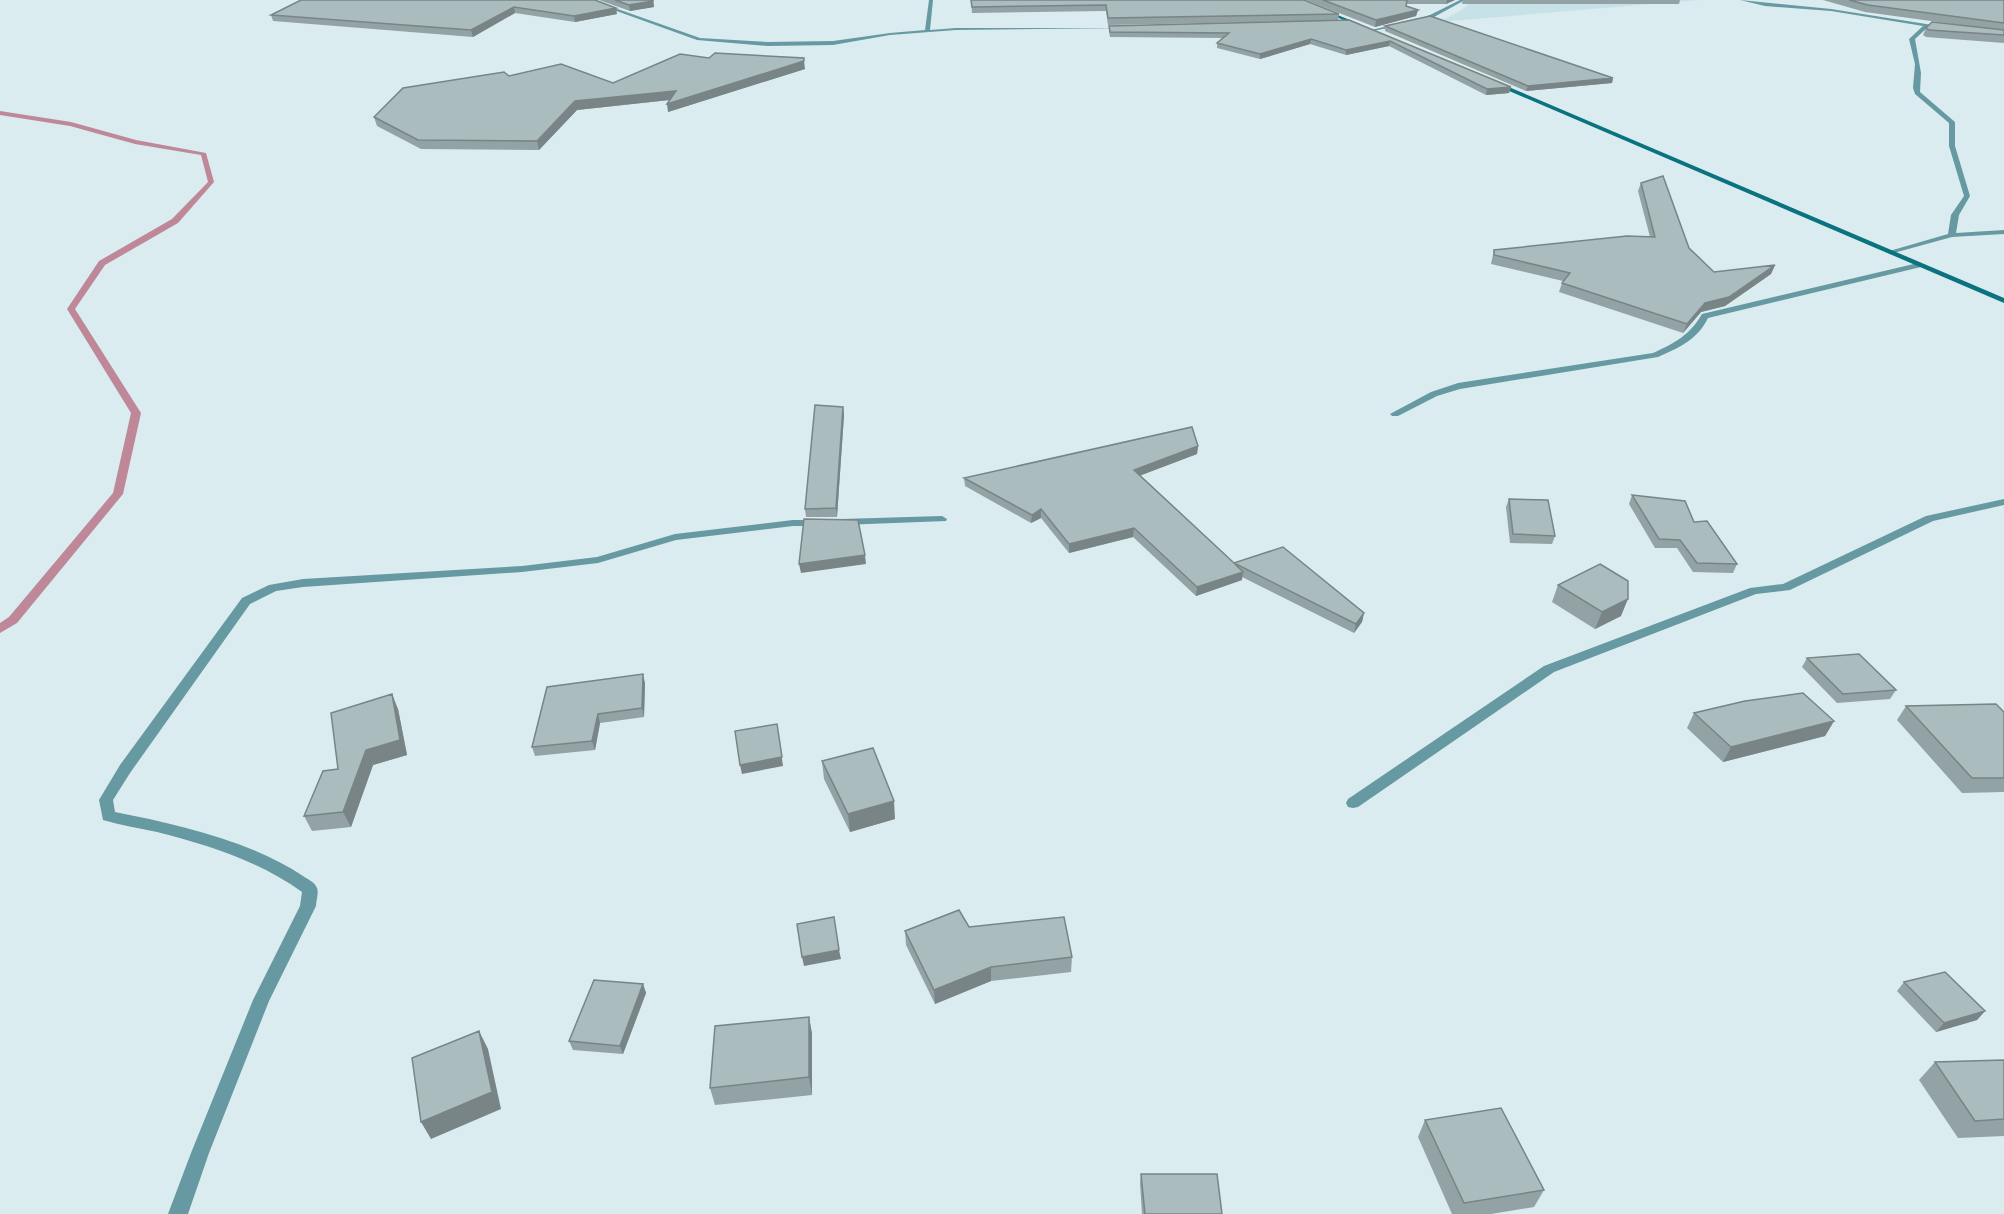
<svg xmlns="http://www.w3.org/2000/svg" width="2004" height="1214" font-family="'Public Sans',sans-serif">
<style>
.built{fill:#c7e2e7}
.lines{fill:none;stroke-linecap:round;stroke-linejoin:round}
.stream{fill:#be8898;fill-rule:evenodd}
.street{fill:#6699a1;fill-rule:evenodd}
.secondary{fill:#0b727f;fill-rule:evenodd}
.wall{fill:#93a2a4}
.shaded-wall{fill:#788486}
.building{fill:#abbcbf;stroke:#788486;stroke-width:1.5}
</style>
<rect width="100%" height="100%" fill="#daecef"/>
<path class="built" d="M1474 0H1699L1439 22 1460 11Z"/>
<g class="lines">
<path class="stream" d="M0 111 71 122 136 140 206 153 214 182 178 223 105 265 75 309 141 413 123 494 17 623 0 633V623L9 617 113 493 131 413 67 309 99 261 172 219 208 182 201 155 135 144 70 126 0 115Z"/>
<path class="street" d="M586 0H592L700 38 768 42 833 41 890 33 925 30 929 0H933L930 30 956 28H1126L956 30 890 35 833 45 768 46 697 40Z
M1460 0H1465L1434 17 1418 21 1416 20 1430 15Z
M1740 0 1831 9 1945 27 1943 29 1928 27 1915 39 1921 73 1920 92 1955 122V146L1970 196 1959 215 1956 233 2004 230V234L1952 237 1890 254 1886 252 1948 234 1951 215 1964 196 1949 146V123L1915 94 1913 88 1915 64 1909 39 1923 26 1831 11 1765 6Z
M1401 23 1403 25 1373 31 1371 30Z
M1918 263H1921V267L1708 318C1698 339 1679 348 1658 357L1460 389 1437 396 1398 416H1392L1390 414 1431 392 1458 383 1653 353C1675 343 1690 335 1702 314Z
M2004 499V505L1933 521 1790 590 1756 594 1554 672 1358 807 1353 808 1348 807 1346 803 1348 799 1544 666 1750 588 1783 584 1926 516Z
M942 516 947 519 946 521 842 525 837 522 842 519Z
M793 520H819L824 523 819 526H793L676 540 598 563 522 572 303 587 276 591 250 604 130 773 113 800 115 812C176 824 251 841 303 876 307 879 315 882 317 888 319 893 316 901 316 906L269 1001 209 1153 188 1214H168L191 1153 253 1000 300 906 302 892C259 861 208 845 157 832 139 828 120 825 103 820L99 800 120 765 242 598 269 585 303 579 522 566 597 557 675 534Z"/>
<path class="secondary" d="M1294 0H1300L1360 24 1356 25Z
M1493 82H1497L2004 298V303L1493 84Z"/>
</g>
<path class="wall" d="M595 0 617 14 575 22 515 13 473 37 273 21 271 15Z
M599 0H653L654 7 630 11Z
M971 0H1304L1339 14 1338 20 1511 87 1509 93 1486 95 1389 46 1346 55 1310 44 1260 59 1217 48V43L1223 38 1110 37 1109 31V26L1306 21 1108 25 1106 11 972 13Z
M1306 0H1455L1446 4H1406V6L1418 10 1416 16 1375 27Z
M1463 0H1680L1679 4H1462Z
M1823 0H2004V43L1926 37 1923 35 1926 28 1968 26 1865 12Z
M1385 26 1613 78 1612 83 1526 91 1385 31Z
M805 69 668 112 670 100 577 110 539 150 421 149 377 126 374 117 509 76 613 83Z
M1641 183 1689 248 1714 272 1775 265 1771 274 1725 306 1701 312 1683 333 1559 292 1562 283 1563 281 1491 264 1494 250 1650 237 1638 191Z
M843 407 844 415 837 517H806L805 509Z
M1198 446 1197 454 1140 475 1234 563 1364 613 1362 622 1354 633 1242 577V580L1196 596 1133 537 1069 553 1041 518 1031 523 965 486 964 478Z
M1632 495 1694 522 1737 564 1733 573 1693 572 1677 548H1655L1629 504Z
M1509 499 1555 536 1552 544 1510 543 1506 507Z
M1558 585 1621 616 1595 629 1552 602Z
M1807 658 1896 690 1890 699 1837 703 1802 667Z
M645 683 644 717 600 723 595 750 535 756 532 747Z
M1906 706 2004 712V792L1962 793 1897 720Z
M398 709 407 755 373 765 351 827 312 831 304 816 338 769Z
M1694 713 1834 721 1825 736 1723 762 1687 728Z
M822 761 895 819 850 832 824 779Z
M969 927 1072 957 1071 972 991 981 935 1004 906 945 905 931Z
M1904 982 1985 1011 1977 1020 1936 1032 1897 991Z
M643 984 646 993 623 1054 573 1050 569 1041Z
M809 1017 812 1034V1095L715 1105 710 1088Z
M2004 1060V1136L1958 1138 1919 1080 1935 1062Z
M1425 1120 1544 1190 1534 1207 1491 1214H1452L1418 1137Z
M1141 1174 1222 1214H1142L1140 1183Z"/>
<path class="shaded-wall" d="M653 0 654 7 630 11 629 5Z
M1447 0H1455L1446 4Z
M514 7 515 13 473 37 471 30Z
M616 8 617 14 575 22 574 16Z
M1418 10 1416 16 1375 27 1376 20Z
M1311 39 1310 44 1260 59V54Z
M1390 41 1389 46 1346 55V50Z
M804 61 805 69 668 112 667 104Z
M1613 78 1612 83 1526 91 1528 86Z
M1511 87 1509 93 1486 95 1487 89Z
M676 91 678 99 577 110 539 150 537 141 575 101Z
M1775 265 1771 274 1725 306 1701 312 1683 333 1687 324 1705 303Z
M843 407 844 415 837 517 836 508Z
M1198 446 1197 454 1134 478V470Z
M1041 509V518L1031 523 1032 515Z
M1134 528 1133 537 1069 553V544Z
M865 555 866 564 801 573 799 564Z
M1243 572 1242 580 1196 596 1197 587Z
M1628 599 1621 616 1595 629 1602 612Z
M1364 613 1362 622 1354 633 1356 624Z
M643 674 645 683 644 717 642 708Z
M392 694 398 709 407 755 373 765 351 827 343 812 366 750Z
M598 714 600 723 595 750 592 741Z
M1834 721 1825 736 1723 762 1731 747Z
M777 724 783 766 742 774 740 765Z
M894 801 895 819 850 832 848 814Z
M839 950 841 959 804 966 802 957Z
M991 967V981L935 1004 934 990Z
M643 984 646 993 623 1054 620 1046Z
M1985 1011 1977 1020 1936 1032 1944 1023Z
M809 1017 812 1034V1095L809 1077Z
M479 1031 488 1049 501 1109 431 1139 421 1122Z"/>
<path class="building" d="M301 0H595L616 8 574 16 514 7 471 30 271 15Z
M615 0H653V1L629 5Z
M971 0H1304L1339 14 1108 18 1106 5 972 7Z
M1323 0H1407L1406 6 1418 10 1376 20Z
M1849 0H2004V23L1868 5Z
M1430 16 1613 78 1528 86 1385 26Z
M1349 20 1511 87 1487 89 1390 41 1346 50 1311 39 1260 54 1217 43 1229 33 1110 32 1109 26Z
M1932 22 2004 30V35L1929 30 1926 28Z
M715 53 804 58V61L667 104 676 91 575 101 537 141 418 140 374 117 403 88 504 72 509 76 561 64 613 83 680 54 709 58Z
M1663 176 1689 248 1714 272 1775 265 1729 297 1705 303 1687 324 1562 283 1570 273 1494 255V250L1627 236 1655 237 1641 183Z
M815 405 843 407 836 508 805 509Z
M1192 427 1198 446 1134 470 1234 563 1283 547 1364 613 1356 624 1234 563 1243 572 1197 587 1134 528 1069 544 1041 509 1032 515 964 478Z
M1632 495 1685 501 1694 522 1707 521 1737 564 1697 563 1680 540 1659 539Z
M1509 499 1548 500 1555 536 1513 534Z
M804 519 858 520 865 555 799 564Z
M1600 564 1628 581V599L1602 612 1558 585Z
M1859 654 1896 690 1843 694 1807 658Z
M643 674 642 708 598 714 592 741 532 747 547 687Z
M1803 693 1834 721 1731 747 1694 713 1745 701Z
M392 694 400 740 366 750 343 812 304 816 323 771 338 769 331 713Z
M1996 704 2004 712V778H1972L1906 706Z
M777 724 782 757 740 765 735 731Z
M873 748 894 801 848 814 822 761Z
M959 910 969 927 1064 917 1072 957 991 967 934 990 905 931Z
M834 917 839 950 802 957 797 924Z
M1945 972 1985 1011 1944 1023 1904 982Z
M594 980 643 984 620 1046 569 1041Z
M809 1017V1077L710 1088 715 1026Z
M479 1031 492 1092 421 1122 412 1058Z
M2004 1060V1119L1975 1121 1935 1062Z
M1501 1108 1544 1190 1464 1203 1425 1120Z
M1141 1174H1217L1222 1214H1145Z"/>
</svg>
